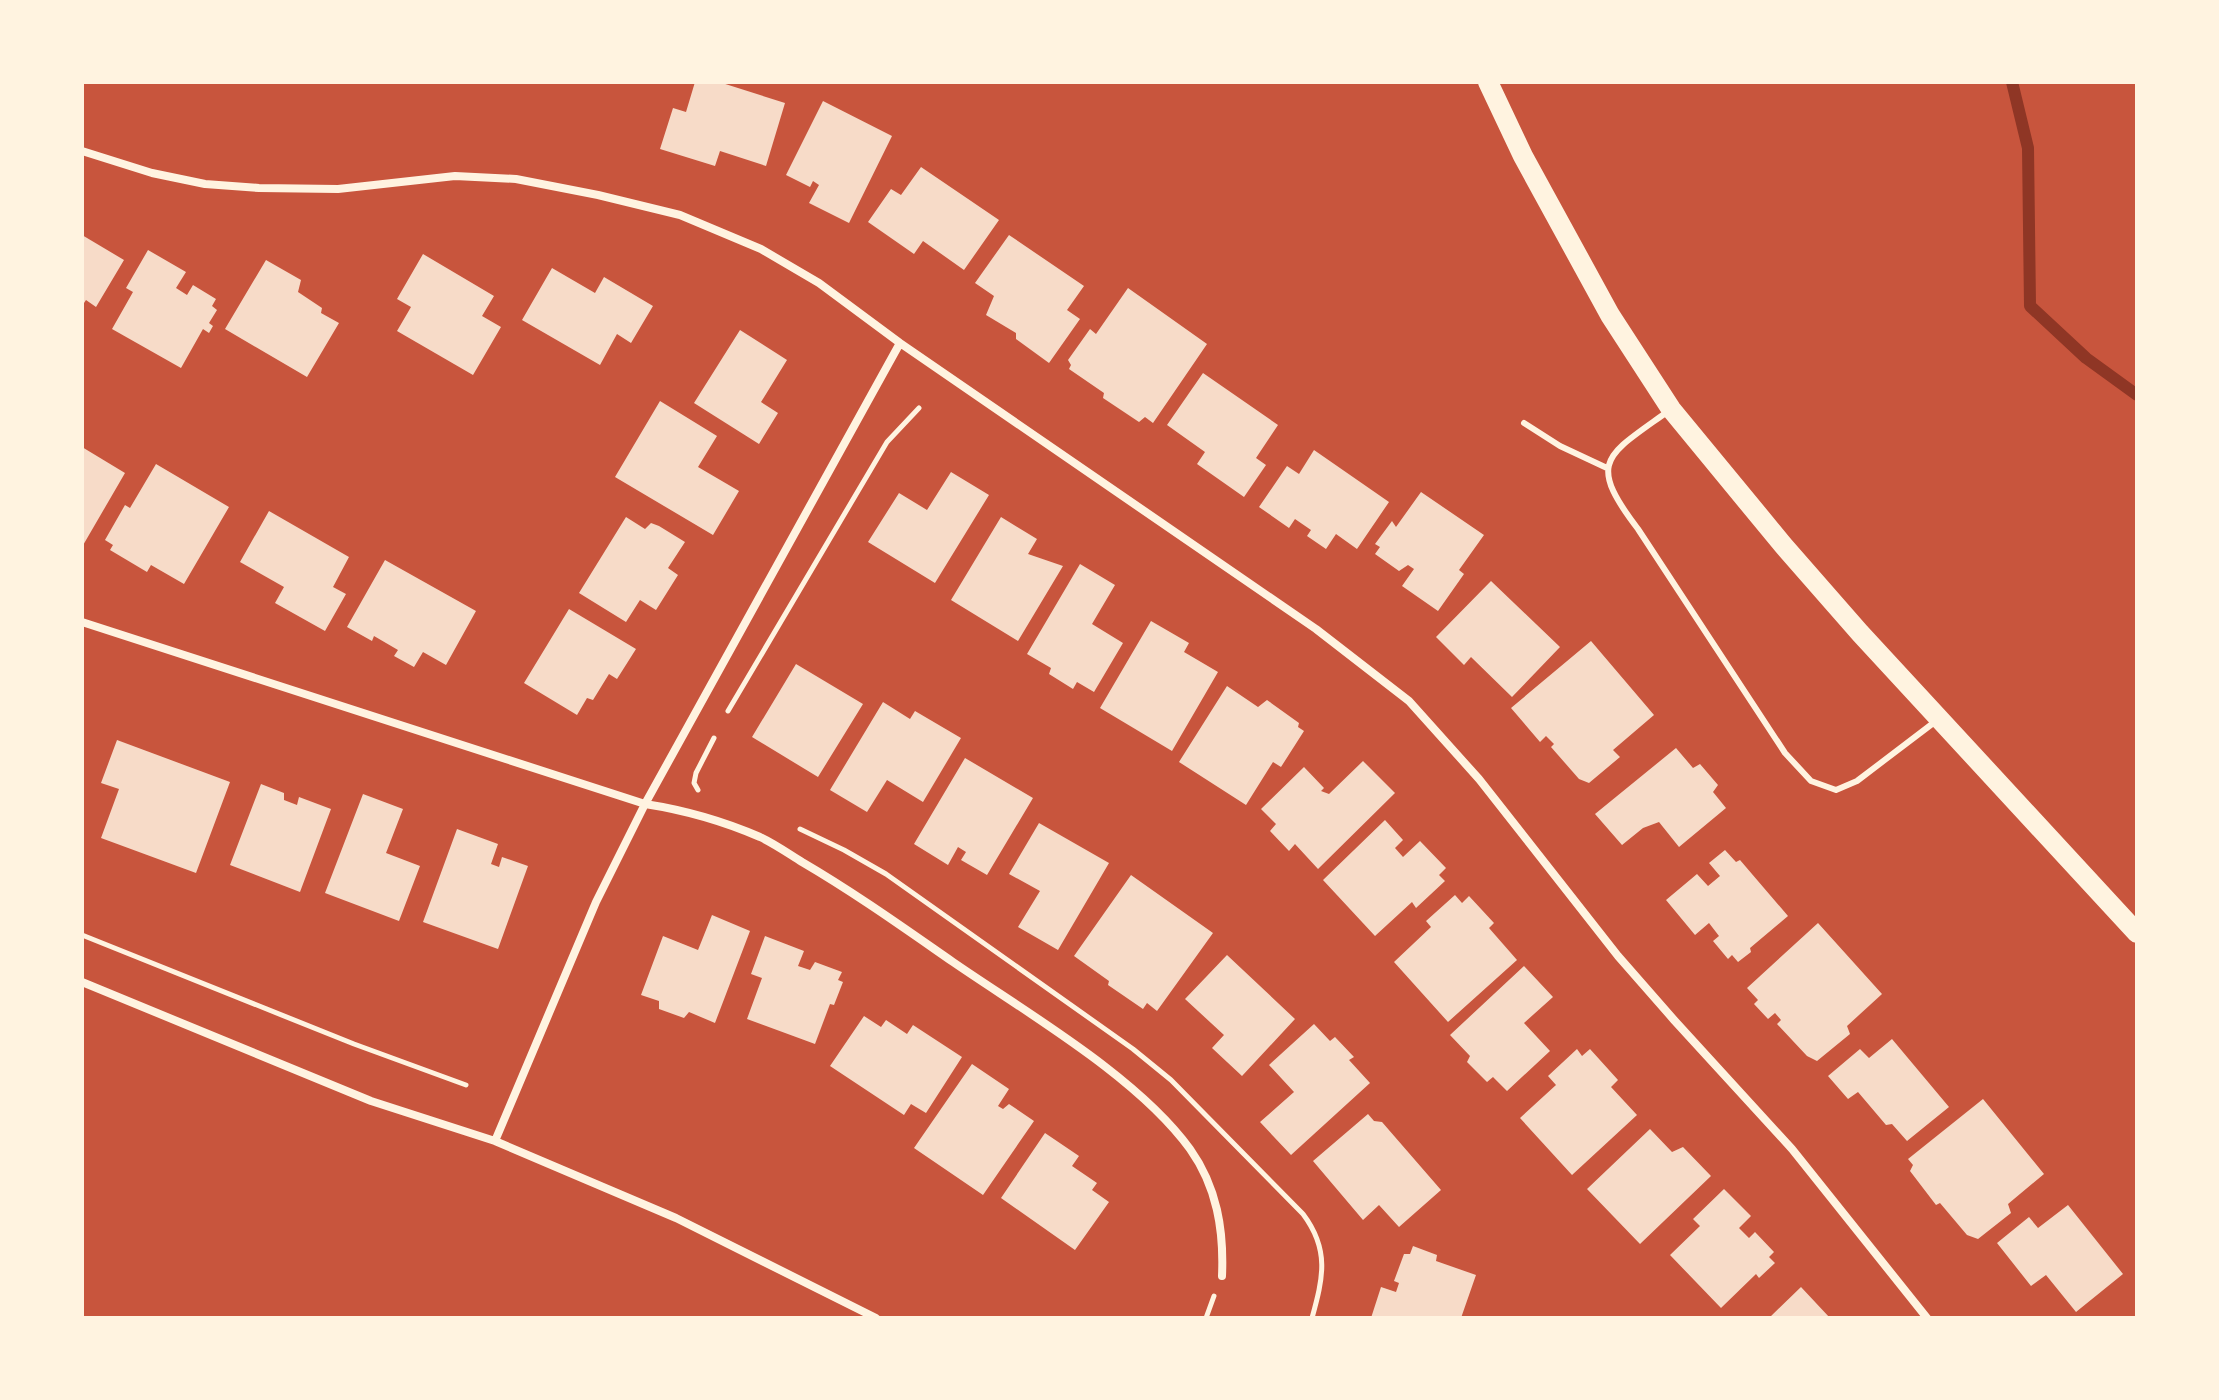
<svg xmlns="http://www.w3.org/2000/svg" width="2219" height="1400" font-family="Manrope,sans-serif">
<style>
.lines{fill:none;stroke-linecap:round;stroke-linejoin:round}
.stream{stroke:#8f3625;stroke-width:12}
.building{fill:#f7dbc8}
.path{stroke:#fff3e0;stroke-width:5}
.service{stroke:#fff3e0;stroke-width:6}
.minor{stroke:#fff3e0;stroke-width:8}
.primary{stroke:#fff3e0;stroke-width:20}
</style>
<rect width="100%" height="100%" fill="#c8553d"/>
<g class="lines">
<path class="stream" d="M2012 82 2028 148 2030 306 2086 358 2137 395"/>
</g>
<path class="building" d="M695 82H719L785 103 766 166 720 151 715 166 660 149 673 108 686 112Z
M823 101 892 136 849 223 809 203 819 185 813 181 810 187 786 175Z
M921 167 999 220 964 270 923 241 914 254 868 222 891 189 901 195Z
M82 235 124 260 96 307 86 300 82 306Z
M1009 235 1084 286 1067 310 1080 319 1049 363 1016 339V333L986 315 994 296 975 283Z
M148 250 186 272 176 288 187 295 193 285 216 299 212 306 217 310 209 323 213 326 209 333 203 329 181 368 112 329 133 292 126 288Z
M423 254 494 296 482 316 501 327 473 375 397 331 411 307 397 299Z
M266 260 301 280 298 292 322 308 321 313 339 323 307 377 225 329Z
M552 268 595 293 604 277 653 306 631 343 617 334 600 365 522 320Z
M1128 288 1207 344 1153 423 1145 417 1139 422 1103 398 1104 393 1069 369 1071 365 1068 360 1090 329 1096 334Z
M740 330 787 360 761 402 778 413 759 444 694 403Z
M1203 373 1278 425 1256 458 1266 465 1244 497 1197 464 1205 452 1167 425Z
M660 401 717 436 698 467 739 491 713 535 615 477Z
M82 447 125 473 82 547Z
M1314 450 1389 502 1357 549 1336 534 1326 549 1307 536 1311 530 1295 519 1289 528 1259 507 1287 466 1299 474Z
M156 464 229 507 184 584 151 565 147 572 110 550 113 545 105 540 125 505 130 508Z
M951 472 989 495 935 583 868 542 899 493 927 510Z
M1421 492 1484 535 1459 570 1464 574 1438 611 1402 586 1414 569 1408 565 1399 571 1375 554 1380 547 1375 544 1392 521 1396 527Z
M269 511 349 557 333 587 346 594 325 631 275 603 284 587 240 562Z
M626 517 645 529 651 523 659 526 685 542 668 568 678 575 656 610 640 600 626 622 579 593Z
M1001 517 1037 539 1028 554 1063 566 1018 641 951 600Z
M385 560 476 611 446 665 423 652 414 667 394 656 398 650 374 636 372 641 347 627Z
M1080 564 1115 585 1092 624 1123 643 1094 692 1077 682 1073 689 1049 674 1051 668 1027 654Z
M1491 581 1560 647 1512 697 1471 657 1464 665 1436 637Z
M569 609 636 649 617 679 609 674 593 700 587 698 577 715 524 683Z
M1151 621 1189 643 1184 652 1218 672 1172 751 1100 708Z
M1591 641 1654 715 1613 750 1620 757 1589 783 1579 779 1551 747 1554 744 1546 736 1540 742 1511 708Z
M796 664 863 704 818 777 752 737Z
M1227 686 1258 707 1267 700 1299 723 1298 727 1304 731 1281 767 1273 762 1246 805 1179 762Z
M883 702 910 719 915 711 961 738 923 802 887 780 867 812 830 790Z
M117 740 230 782 196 873 101 838 119 789 101 783Z
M1676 748 1693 768 1700 764 1718 785 1713 792 1726 808 1679 847 1659 822 1643 828 1622 845 1595 814Z
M965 758 1033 798 987 875 961 860 966 852 958 847 948 865 914 844Z
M1363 761 1395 793 1318 869 1295 844 1289 851 1270 831 1276 824 1261 809 1304 767 1324 788 1321 791 1329 794Z
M261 784 284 793V800L297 805 299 797 331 809 300 892 230 865Z
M363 794 403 809 386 853 420 866 399 921 325 893Z
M1385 820 1403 840 1395 848 1403 857 1420 841 1446 868 1439 875 1445 881 1416 908 1412 902 1375 936 1323 880Z
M1039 823 1109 863 1058 950 1018 927 1040 891 1009 874Z
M457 829 498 844 491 864 499 867 502 857 528 866 498 949 423 922Z
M1725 850 1736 862 1740 860 1788 916 1750 948 1751 952 1738 962 1732 955 1728 959 1713 941 1719 936 1709 923 1695 935 1666 900 1697 874 1708 886 1720 876 1709 863Z
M1131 875 1213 933 1157 1011 1147 1003 1143 1009 1108 985 1109 981 1074 956Z
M1455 895 1462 903 1469 896 1494 923 1489 928 1517 960 1448 1022 1394 962 1431 927 1426 921Z
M712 915 750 931 715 1023 689 1012 684 1018 659 1009V1001L641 995 663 936 698 950Z
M1818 923 1882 994 1847 1026 1850 1034 1817 1061 1807 1056 1777 1024 1781 1020 1775 1013 1768 1019 1754 1004 1758 1000 1747 988Z
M765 936 804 951 798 966 810 970 815 962 842 972 838 980 843 982 834 1005 830 1004 815 1044 747 1019 762 978 751 974Z
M1227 955 1295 1019 1242 1076 1212 1048 1224 1035 1185 999Z
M1524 966 1553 997 1524 1023 1550 1051 1507 1091 1493 1077 1487 1082 1467 1062 1470 1056 1450 1035Z
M864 1016 881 1027 886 1020 907 1034 913 1025 962 1057 926 1113 911 1104 904 1115 830 1066Z
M1314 1024 1330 1041 1335 1037 1354 1057 1349 1060 1370 1083 1291 1155 1260 1122 1294 1092 1269 1065Z
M1892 1039 1949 1107 1907 1141 1892 1124 1886 1125 1858 1092 1848 1099 1828 1076 1860 1049 1869 1058Z
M1577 1049 1582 1056 1590 1049 1618 1080 1611 1087 1637 1115 1572 1175 1520 1118 1556 1085 1548 1076Z
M972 1064 1009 1089 998 1106 1003 1109 1009 1104 1034 1121 983 1195 914 1148Z
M1983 1099 2044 1174 2008 1204 2011 1213 1978 1239 1967 1235 1940 1203 1936 1205 1910 1171 1913 1165 1908 1159Z
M1368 1114 1374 1121 1382 1122 1441 1190 1399 1227 1379 1205 1363 1220 1313 1161Z
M1650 1129 1672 1152 1683 1147 1711 1176 1640 1244 1587 1189Z
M1045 1133 1079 1156 1072 1166 1097 1183 1092 1190 1109 1202 1075 1250 1001 1198Z
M1724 1189 1751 1216 1739 1228 1749 1238 1755 1232 1774 1252 1769 1257 1775 1263 1759 1278 1756 1274 1721 1308 1670 1255 1700 1226 1693 1219Z
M2068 1205 2123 1274 2076 1312 2046 1275 2031 1286 1997 1243 2029 1217 2038 1228Z
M1413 1246 1437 1255 1436 1261 1476 1275 1461 1318H1371L1381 1287 1396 1292 1399 1283 1394 1281 1404 1254H1410Z
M1801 1287 1830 1318H1769Z"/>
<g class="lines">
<path class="path" d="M728 711 887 442 919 408
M698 790 694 783 696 773 714 738
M800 829 844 850 886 874 1133 1049 1171 1080 1303 1214C1330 1250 1323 1278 1312 1318
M82 935 354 1044 466 1085
M1206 1318 1214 1296"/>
<path class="service" d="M1667 412C1606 456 1586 461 1638 529L1785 753 1811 781 1836 790 1857 781 1936 721
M1524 423 1560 446 1607 468"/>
<path class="minor" d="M82 151 152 173 205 184 259 188 338 189 455 176 516 179 598 195 680 215 761 249 819 283 900 343 1316 629 1409 701 1479 779 1618 956 1674 1020 1792 1149 1927 1318
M82 622 645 804C684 810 723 821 760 837 775 844 789 854 802 862 855 893 904 928 953 962 1027 1013 1138 1077 1190 1149 1217 1187 1224 1230 1222 1276
M82 982 371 1101 495 1141 676 1218 876 1318
M495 1141 596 902 645 804 900 343"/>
<path class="primary" d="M1488 82 1523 156 1610 315 1671 409 1783 545 1860 633 2137 933"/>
</g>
<rect width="2219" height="1400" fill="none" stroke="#fff3e0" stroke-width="168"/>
</svg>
